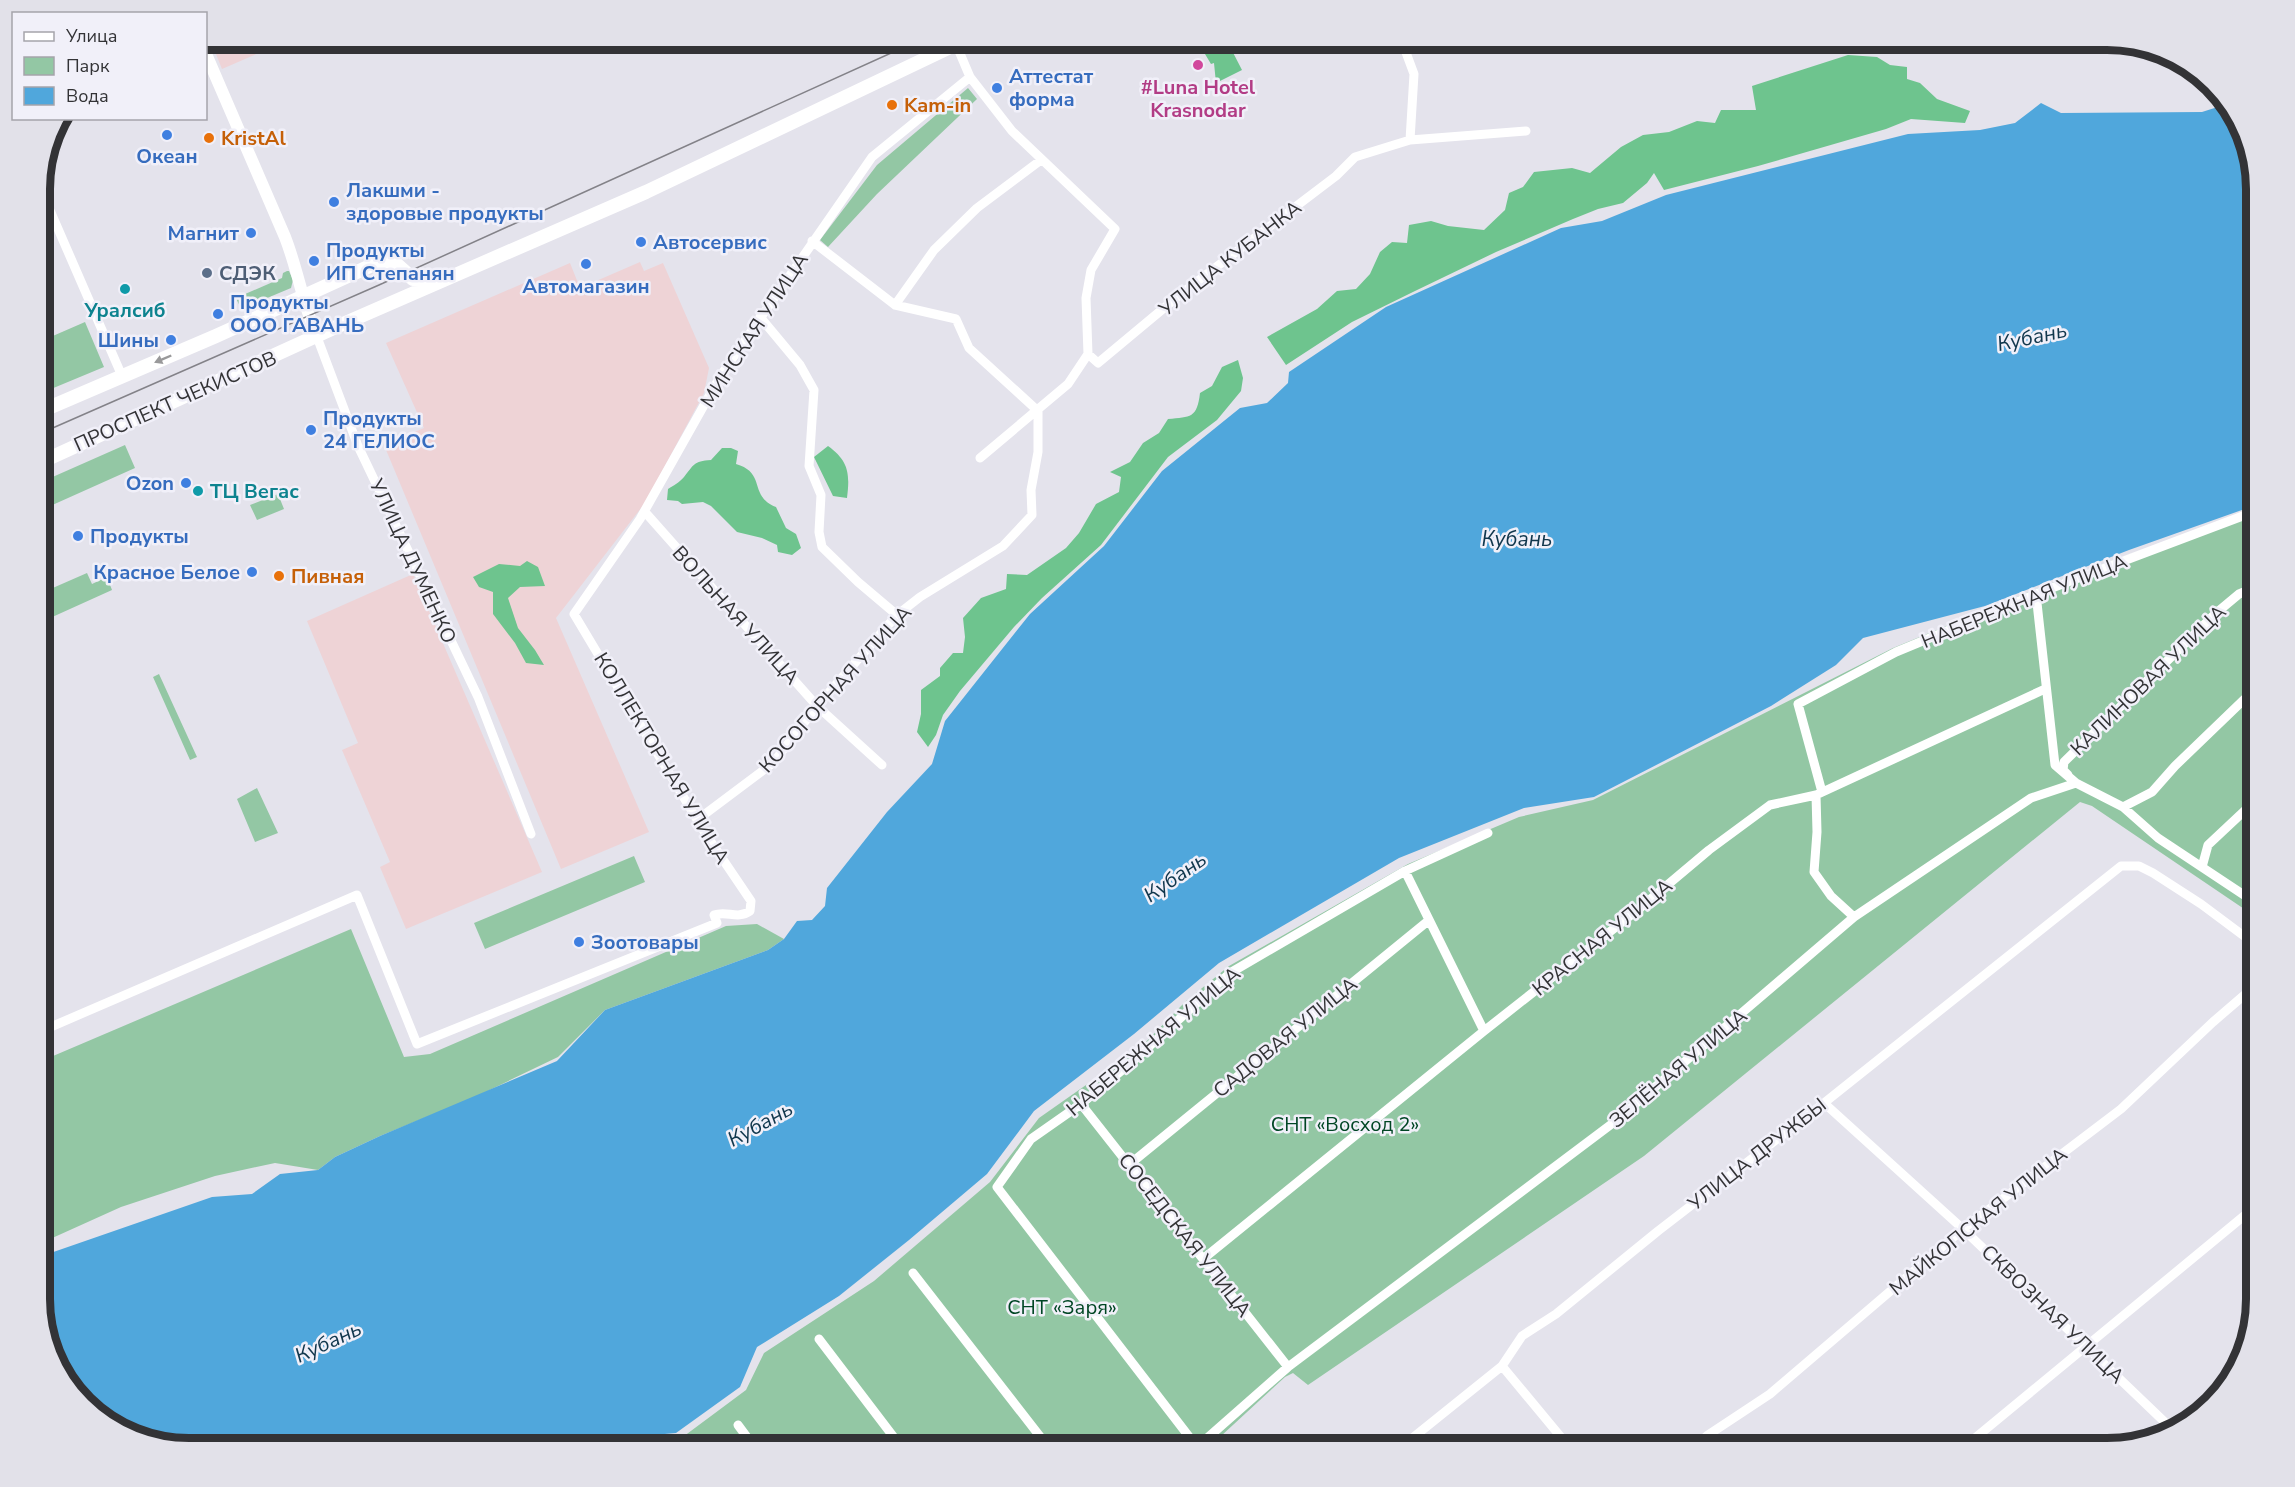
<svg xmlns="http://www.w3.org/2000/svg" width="2295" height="1487" font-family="'Nunito Sans',sans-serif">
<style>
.industrial{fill:#eed3d6}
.green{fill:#93c7a4}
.forest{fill:#6ec48e}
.water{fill:#50a7dc}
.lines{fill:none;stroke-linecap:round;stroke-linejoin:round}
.minor{stroke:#fff;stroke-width:9}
.tertiary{stroke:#fff;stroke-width:12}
.secondary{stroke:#fff;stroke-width:14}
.tram{stroke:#838288;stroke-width:1.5}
.oneway{fill:#99999a}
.hotel-dot{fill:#d1479c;stroke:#f1f0f9;stroke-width:2}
.shop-dot{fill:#3f7fe0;stroke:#f1f0f9;stroke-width:2}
.food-dot{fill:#e8710a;stroke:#f1f0f9;stroke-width:2}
.service-dot{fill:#5c6f8a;stroke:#f1f0f9;stroke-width:2}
.culture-dot{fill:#0f9aa8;stroke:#f1f0f9;stroke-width:2}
.labels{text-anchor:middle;stroke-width:5;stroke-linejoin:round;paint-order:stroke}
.shop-label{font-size:20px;font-weight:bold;fill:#366cbe;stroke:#f1f0f9;text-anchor:start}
.hotel-label{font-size:20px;font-weight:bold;fill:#b23c85;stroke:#f1f0f9}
.food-label{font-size:20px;font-weight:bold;fill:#c56008;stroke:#f1f0f9;text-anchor:start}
.street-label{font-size:20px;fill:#333336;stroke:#f1f0f9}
.service-label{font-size:20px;font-weight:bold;fill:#4e5e75;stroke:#f1f0f9;text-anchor:start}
.culture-label{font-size:20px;font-weight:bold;fill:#0d838f;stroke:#f1f0f9}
.park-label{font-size:20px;fill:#004624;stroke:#f1f0f9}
.water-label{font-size:21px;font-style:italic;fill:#11374d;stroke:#f1f0f9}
.rim{fill:none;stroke:#333336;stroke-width:8}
</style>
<rect width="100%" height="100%" fill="#e4e3ec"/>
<path class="industrial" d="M210 39H291L222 69Z
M640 262 644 271 663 263 709 368 704 393 645 503 556 618 649 832 561 869 384 445 424 428 386 343 570 263 580 288Z
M413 574 542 872 406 929 380 867 390 862 342 750 358 743 307 621Z"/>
<path class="green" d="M968 88 977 99 877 194 828 247 820 240 877 165Z
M287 271H289L293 280 291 288 241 309 236 298 282 278 283 273Z
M85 322 104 367 39 394V342Z
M125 445 135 468 39 511V483Z
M278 494 284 509 257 520 250 505Z
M2256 508V917L2092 806 2080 802 1644 1156 1308 1385 1293 1373 1285 1377 1208 1448H668L746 1390 764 1353 874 1281 990 1182 1039 1118 1143 1045 1185 1002 1229 966 1408 864 1519 817 1593 800 1893 648 2044 586Z
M87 573 92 584 107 577 112 590 39 623V594Z
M159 674 197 757 190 760 153 677Z
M257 788 278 833 255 842 237 799Z
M634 856 645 882 485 949 474 923Z
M757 924 784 939 768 950 605 1010 558 1057 473 1098 380 1136 335 1157 318 1170 275 1163 215 1176 121 1207 39 1244V1062L351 929 404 1057 430 1054 726 926Z"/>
<path class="forest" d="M1196 39H1226L1242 70 1216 83 1214 63 1211 64Z
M1848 55 1877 57 1890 65 1907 67V79L1920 83 1937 99 1970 111 1965 123 1911 119 1886 129 1758 166 1664 190 1654 173 1647 183 1623 203 1598 209 1573 219 1496 252 1415 291 1352 322 1286 365 1267 337 1317 309 1337 291 1356 289 1370 274 1380 252 1392 242 1407 243 1409 225 1431 221 1448 226 1484 230 1505 210 1509 193 1523 187 1534 172 1572 168 1590 173 1621 147 1643 135 1669 132 1697 121 1715 123 1721 110H1756L1752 86Z
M1238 360 1243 378 1241 391 1217 420 1168 457 1101 545 1042 598 1014 627 960 691 943 715 936 735 928 747 917 732 921 714V690L940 676V668L953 653H963L965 637 963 618 981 598 1006 589 1007 574 1027 575 1066 548 1079 533 1096 504 1119 492 1121 477 1110 472 1130 462 1143 443 1159 433 1168 419C1191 417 1197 418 1200 393L1212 386 1222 367Z
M828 446C849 461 850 474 847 498L833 496 814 457Z
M722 448H731L738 451 736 464C767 473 748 496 776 507L786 528 796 534 801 548 792 555 778 552 777 545 762 538 737 532 711 506 703 502 682 504 678 501 667 500 668 489C673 486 680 482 684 477 694 465 693 461 711 460Z
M527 561 538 567 545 586 520 587 508 598 518 628 535 650 544 665 526 663 515 643 493 614V592L479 587 473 577 499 564 520 566Z"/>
<path class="water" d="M2041 103 2061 113 2202 112 2227 104 2236 114 2256 188V505L2129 550 1985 606 1863 638 1836 665 1771 706 1594 797 1524 808 1399 858 1219 963 1134 1034 1034 1111 987 1174 909 1240 839 1296 757 1347 740 1387 676 1433 642 1436 623 1448H188L106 1423 59 1374 39 1308V1257L212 1197 252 1194 280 1174 318 1170 335 1157 380 1136 557 1061 605 1010 768 950 784 939 797 921 812 920 825 906 827 888 887 812 932 764 945 721 1030 614 1104 546 1162 471 1240 408 1267 403 1288 383 1289 372 1386 307 1561 228 1602 221 1666 195 1908 134 1980 130 2015 123Z"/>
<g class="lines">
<path class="minor" d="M1401 39 1414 74 1410 140
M956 44 970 77 1012 131 1115 229 1091 270 1086 298 1088 354
M39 185 122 376
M895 305 934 250 977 208 1041 160
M760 317 800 365 814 390 809 466 821 495 819 532 822 547 858 582 897 615
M317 337 358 446 478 697 531 834
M980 458 1068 384 1088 354 1098 363 1182 293 1336 176 1355 157 1410 140 1526 131
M645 512 817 706 882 765
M2036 594 2055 765 2076 783 2123 807 2158 838 2256 903
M2068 775 2063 770 2064 762 2215 614 2239 594 2256 587
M1822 792 1798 704 1896 652 2036 594 2256 511
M1816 795 1817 832 1814 872 1831 896 1854 917
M2123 807 2152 792 2175 766 2256 688
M697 820 773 763 817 706 897 615 920 597 1003 546 1032 515 1031 490 1038 452V411L969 348 956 319 895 305 812 241
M2202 867 2208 845 2256 800
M1405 871 1484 1031
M39 1032 357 895 417 1044 717 923 714 915C727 910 737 920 750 911L751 901 705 833 574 614 640 519 721 375 872 157 970 77
M1824 1103 1963 1229 2173 1430
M1081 1104 1288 1367
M1130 1164 1428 921
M1203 1259 1484 1031 1640 908 1709 850 1770 805 1816 795 2045 689
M913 1273 1049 1448
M819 1339 902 1448
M1502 1366 1570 1448
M738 1425 755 1448
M1197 1447 997 1187 1031 1139 1081 1104 1132 1062 1230 973 1405 871 1488 833
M1196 1448 1288 1367 1613 1123 1854 917 2031 798 2076 783
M1400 1448 1502 1366 1522 1336 1556 1314 1658 1231 1824 1103 2121 866H2139L2153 873 2201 904 2256 945
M1693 1448 1708 1435 1770 1394 1963 1229 2121 1109 2213 1022 2256 985
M1963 1448 2256 1206"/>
<path class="tertiary" d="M206 54 285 237C298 270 303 305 317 337"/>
<path class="secondary" d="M39 412 216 336 381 261 394 262 413 279 437 280
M39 463 336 327 646 192 967 39"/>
<path class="tram" d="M39 434 379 285 922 39"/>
</g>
<defs><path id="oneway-solid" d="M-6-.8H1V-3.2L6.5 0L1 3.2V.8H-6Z" transform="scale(1.5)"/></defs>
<use class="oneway" href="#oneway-solid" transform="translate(163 359) rotate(157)"/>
<circle class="hotel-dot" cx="1198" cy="65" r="6"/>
<g class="shop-dot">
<circle cx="997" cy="88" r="6"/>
<circle cx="167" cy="135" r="6"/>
<circle cx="334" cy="202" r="6"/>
<circle cx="251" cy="233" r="6"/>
<circle cx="641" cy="242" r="6"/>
<circle cx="314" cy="261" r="6"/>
<circle cx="586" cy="264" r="6"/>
<circle cx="218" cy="314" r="6"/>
<circle cx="171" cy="340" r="6"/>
<circle cx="311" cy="430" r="6"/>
<circle cx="186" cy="483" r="6"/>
<circle cx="78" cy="536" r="6"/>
<circle cx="252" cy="572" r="6"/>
<circle cx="579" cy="942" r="6"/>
</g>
<g class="food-dot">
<circle cx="892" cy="105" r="6"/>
<circle cx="209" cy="138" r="6"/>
<circle cx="279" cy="576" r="6"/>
</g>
<circle class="service-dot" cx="207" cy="273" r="6"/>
<g class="culture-dot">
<circle cx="125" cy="289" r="6"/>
<circle cx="198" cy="491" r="6"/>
</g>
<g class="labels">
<g class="shop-label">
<text x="1009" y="83">Аттестат<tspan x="1009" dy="23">форма</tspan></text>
<text x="167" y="163" text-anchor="middle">Океан</text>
<text x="346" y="197">Лакшми -<tspan x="346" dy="23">здоровые продукты</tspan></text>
<text x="239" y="240" text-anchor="end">Магнит</text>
<text x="653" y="249">Автосервис</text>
<text x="326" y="257">Продукты<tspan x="326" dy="23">ИП Степанян</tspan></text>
<text x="586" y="293" text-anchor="middle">Автомагазин</text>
<text x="230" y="309">Продукты<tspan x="230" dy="23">ООО ГАВАНЬ</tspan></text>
<text x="159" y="347" text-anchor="end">Шины</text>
<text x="323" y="425">Продукты<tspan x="323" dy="23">24 ГЕЛИОС</tspan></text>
<text x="174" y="490" text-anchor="end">Ozon</text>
<text x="90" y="543">Продукты</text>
<text x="240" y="579" text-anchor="end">Красное Белое</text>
<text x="591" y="949">Зоотовары</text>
</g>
<g class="hotel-label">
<text x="1198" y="94">#Luna Hotel<tspan x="1198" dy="23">Krasnodar</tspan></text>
</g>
<g class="food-label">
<text x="904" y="112">Kam-in</text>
<text x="221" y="145">KristAl</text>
<text x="291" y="583">Пивная</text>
</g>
<g class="street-label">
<text transform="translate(1230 258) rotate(-38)" y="7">УЛИЦА КУБАНКА</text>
<text transform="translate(754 330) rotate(-57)" y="7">МИНСКАЯ УЛИЦА</text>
<text transform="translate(175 401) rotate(-24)" y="7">ПРОСПЕКТ ЧЕКИСТОВ</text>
<text transform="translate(413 561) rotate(65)" y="7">УЛИЦА ДУМЕНКО</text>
<text transform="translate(2024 601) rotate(-22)" y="7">НАБЕРЕЖНАЯ УЛИЦА</text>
<text transform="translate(736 615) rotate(48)" y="7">ВОЛЬНАЯ УЛИЦА</text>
<text transform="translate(2148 680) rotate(-44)" y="7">КАЛИНОВАЯ УЛИЦА</text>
<text transform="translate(835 689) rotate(-48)" y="7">КОСОГОРНАЯ УЛИЦА</text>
<text transform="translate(662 758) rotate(59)" y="7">КОЛЛЕКТОРНАЯ УЛИЦА</text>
<text transform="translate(1602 937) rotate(-39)" y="7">КРАСНАЯ УЛИЦА</text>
<text transform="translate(1285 1037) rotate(-39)" y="7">САДОВАЯ УЛИЦА</text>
<text transform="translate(1153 1041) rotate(-40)" y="7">НАБЕРЕЖНАЯ УЛИЦА</text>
<text transform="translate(1678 1068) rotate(-40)" y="7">ЗЕЛЁНАЯ УЛИЦА</text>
<text transform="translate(1757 1154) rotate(-38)" y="7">УЛИЦА ДРУЖБЫ</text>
<text transform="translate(1978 1221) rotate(-39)" y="7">МАЙКОПСКАЯ УЛИЦА</text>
<text transform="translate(1185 1235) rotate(52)" y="7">СОСЕДСКАЯ УЛИЦА</text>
<text transform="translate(2053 1314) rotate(44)" y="7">СКВОЗНАЯ УЛИЦА</text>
</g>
<g class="service-label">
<text x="219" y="280">СДЭК</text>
</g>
<g class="culture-label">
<text x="125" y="317">Уралсиб</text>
<text x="210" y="498" text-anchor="start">ТЦ Вегас</text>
</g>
<g class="park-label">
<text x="1345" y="1131">СНТ «Восход 2»</text>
<text x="1062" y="1314">СНТ «Заря»</text>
</g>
<g class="water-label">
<text transform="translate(2032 337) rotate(-12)" y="7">Кубань</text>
<text x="1517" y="546">Кубань</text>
<text transform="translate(1175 877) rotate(-35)" y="7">Кубань</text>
<text transform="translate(760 1124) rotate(-29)" y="7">Кубань</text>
<text transform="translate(328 1342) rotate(-25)" y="7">Кубань</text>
</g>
</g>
<path d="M0 0H2295V1487H0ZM189 50H2107A139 139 0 0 1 2246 189V1299A139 139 0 0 1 2107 1438H189A139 139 0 0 1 50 1299V189A139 139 0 0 1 189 50Z" fill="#e2e1e9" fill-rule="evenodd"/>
<path class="rim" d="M189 50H2107A139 139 0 0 1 2246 189V1299A139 139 0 0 1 2107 1438H189A139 139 0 0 1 50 1299V189A139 139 0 0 1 189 50Z"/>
<rect x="12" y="12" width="195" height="108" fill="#f1f0f9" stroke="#a5a4ab" stroke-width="1.5"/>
<rect x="24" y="32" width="30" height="9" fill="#ffffff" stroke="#a5a4ab" stroke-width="1.5"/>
<text x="66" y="42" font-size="18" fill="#333336">Улица</text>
<rect x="24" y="57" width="30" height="18" fill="#93c7a4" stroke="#a5a4ab" stroke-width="1.5"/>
<text x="66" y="72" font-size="18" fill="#333336">Парк</text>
<rect x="24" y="87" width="30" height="18" fill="#50a7dc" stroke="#a5a4ab" stroke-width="1.5"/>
<text x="66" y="102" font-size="18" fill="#333336">Вода</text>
</svg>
